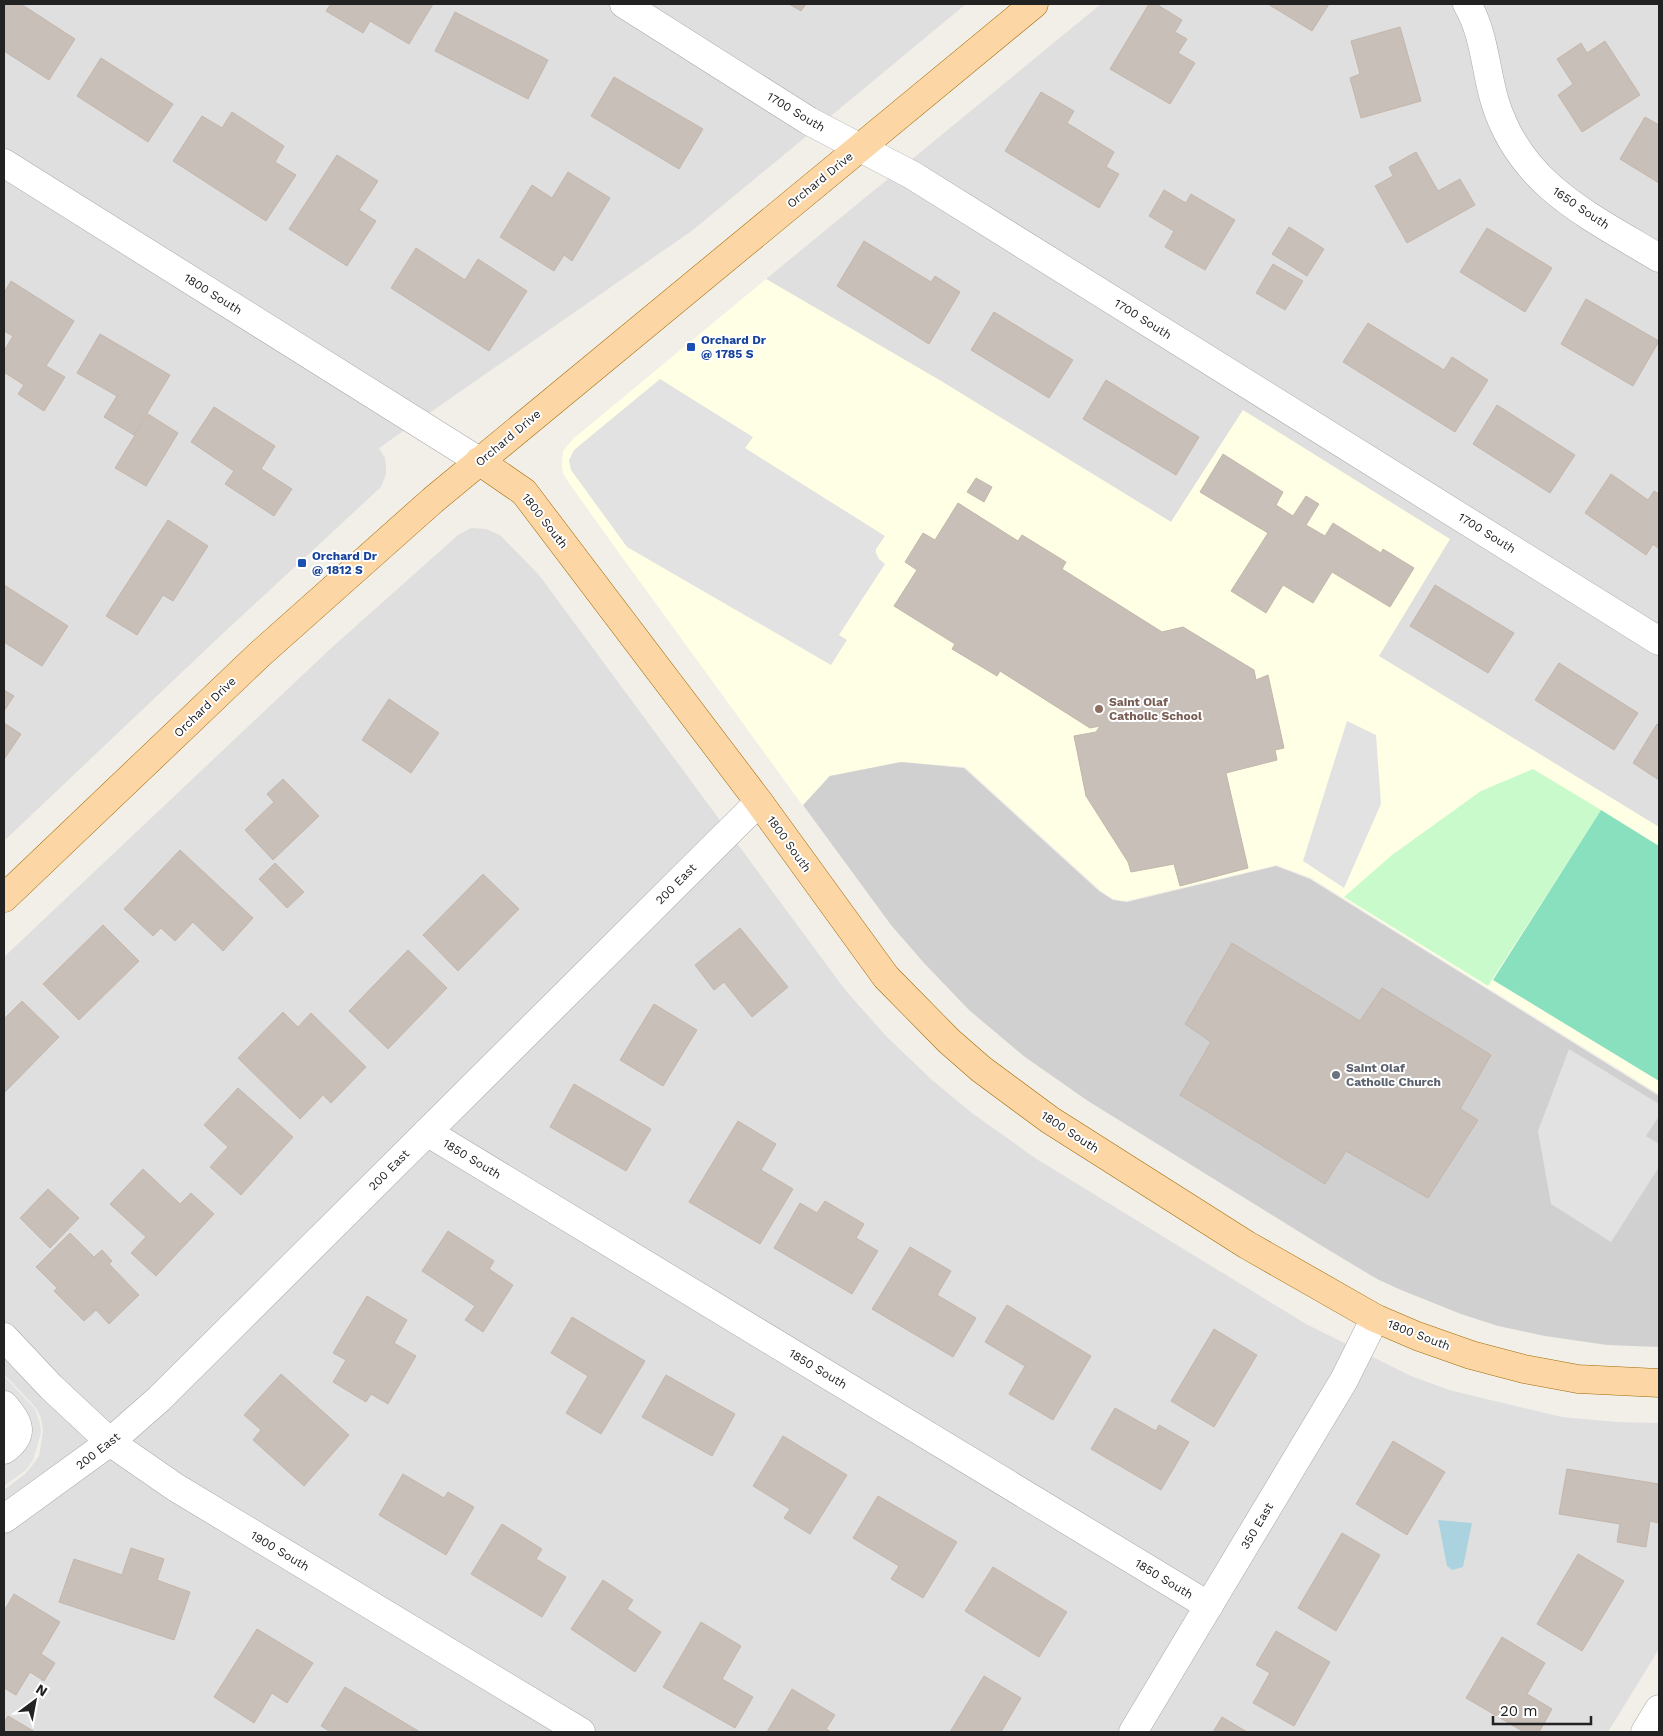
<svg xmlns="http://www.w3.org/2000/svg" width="1663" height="1736" font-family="'Work Sans',sans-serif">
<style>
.residential{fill:#e0dfdf}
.education{fill:#ffffe5}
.religious{fill:#d0d0d0}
.park{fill:#c8facc}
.pitch{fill:#88e0be}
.parking{fill:#e2e2e2}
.water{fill:#aad3df}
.building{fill:#c7bfb8;stroke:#c4b6ab}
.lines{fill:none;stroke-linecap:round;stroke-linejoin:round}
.minor-casing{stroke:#a9a9a9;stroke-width:29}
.major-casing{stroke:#a06b00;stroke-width:29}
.minor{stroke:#fff;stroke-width:28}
.major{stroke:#fcd6a4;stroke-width:28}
.transit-dot{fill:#1a4fb4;stroke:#fff;stroke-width:2}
.education-dot{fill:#8d6e63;stroke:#fff;stroke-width:2}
.worship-dot{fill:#6b7280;stroke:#fff;stroke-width:2}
.labels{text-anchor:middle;stroke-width:4;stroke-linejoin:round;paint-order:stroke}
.street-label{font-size:12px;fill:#222;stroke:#fff}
.transit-label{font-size:12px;font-weight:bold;fill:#164399;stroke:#fff;text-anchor:start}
.education-label{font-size:12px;font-weight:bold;fill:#785e54;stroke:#fff;text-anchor:start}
.worship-label{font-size:12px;font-weight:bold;fill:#5b616d;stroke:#fff;text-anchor:start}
</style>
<rect width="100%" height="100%" fill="#f2efe9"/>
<path class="residential" d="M4 4H966L693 230 379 448 385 458 386 466V474L381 487 217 639 4 841Z
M1101 4H1659V827L1378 656 1243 410 1171 522 941 381 766 279Z
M471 528 486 529 500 535 539 575 846 991 887 1037 932 1080 972 1113 1035 1158 1306 1324 1411 1376 1449 1390 1562 1417 1616 1422 1659 1423V1649L1608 1732H4V1490L25 1474 31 1467 39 1456 43 1431 41 1418 36 1408 4 1374V957L328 651 458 535Z"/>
<path class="education" d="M766 279 941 381 1171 522 1243 410 1450 539 1379 656 1659 827V1094L1311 878 1277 865 1126 901 1113 899 1101 891 965 767 901 762 829 776 803 806 619 553 569 483 563 473 562 466 563 451 573 439Z"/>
<path class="religious" d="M901 762 964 768 1099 891 1113 900 1127 902 1276 866 1310 879 1659 1096V1347L1607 1345 1545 1336 1498 1326 1461 1314 1401 1290 1377 1279 1322 1246 1088 1101 1025 1057 969 1010 924 963 891 925 803 805 830 776Z"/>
<path class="park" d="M1533 769 1601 810 1488 986 1344 897 1392 855 1481 791Z"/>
<path class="pitch" d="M1601 810 1659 846V1081L1493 980Z"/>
<path class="parking" d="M660 379 753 437 745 448 885 536 876 549V553L879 559 885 564 839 635 847 640 831 665 627 547 571 470 569 460 574 450Z
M1347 721 1376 735 1381 804 1344 888 1303 861Z
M1569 1049 1659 1104V1116L1646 1136 1659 1144V1167L1611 1242 1551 1204 1538 1131Z
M4 1376 35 1409 40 1423 41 1433 33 1460 26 1470 4 1486Z"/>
<path class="water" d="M1438 1520 1472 1523 1463 1567 1452 1570 1447 1566Z"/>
<path class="building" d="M4 4H21L75 39 49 80 4 51Z
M331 4H433L409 44 370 21 363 33 326 11Z
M789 4H806L801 11Z
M1149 4H1156L1182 20 1175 32 1187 39 1178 53 1195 63 1170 104 1110 69Z
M1268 4H1329L1312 31Z
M455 12 548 60 528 99 435 51Z
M1400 27 1421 101 1361 118 1350 78 1360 74 1351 41Z
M1605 41 1640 95 1582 132 1558 95 1573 84 1557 59 1581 43 1587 53Z
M101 58 173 104 148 142 77 96Z
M614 77 703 129 679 169 591 116Z
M1041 92 1074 111 1067 123 1114 152 1106 167 1119 174 1099 208 1005 151Z
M232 112 284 146 275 162 296 175 266 221 173 161 202 116 222 128Z
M1645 117 1659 125V183L1620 159Z
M1416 152 1438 191 1460 179 1475 205 1407 243 1375 186 1393 176 1389 167Z
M337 155 378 181 359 210 376 221 347 266 289 229Z
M568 172 610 198 572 261 564 255 554 271 500 237 532 185 552 198Z
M1164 190 1186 203 1191 194 1235 220 1205 270 1165 247 1174 231 1149 216Z
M1289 227 1324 249 1307 276 1272 254Z
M1487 228 1552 268 1525 312 1460 272Z
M864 241 931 282 935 276 960 292 929 344 837 286Z
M416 248 465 280 478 259 527 291 489 351 391 288Z
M1273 264 1303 281 1285 310 1256 293Z
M11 281 74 321 46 366 65 377 44 411 18 394 24 385 4 372V351L13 336 4 331V293Z
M1586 299 1659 341 1633 386 1561 344Z
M994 312 1073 360 1049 398 971 350Z
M1368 323 1444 370 1452 357 1488 380 1455 432 1343 362Z
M100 334 170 375 134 435 104 417 117 396 77 373Z
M1106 380 1199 437 1176 475 1083 419Z
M1497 405 1575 455 1550 493 1473 444Z
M214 407 275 446 261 469 292 489 274 516 225 484 234 471 191 442Z
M148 414 178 433 146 486 115 468Z
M1223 454 1283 492 1276 505 1293 516 1306 496 1319 504 1306 525 1325 536 1333 523 1381 553 1383 549 1414 568 1390 607 1332 572 1313 603 1283 585 1266 613 1231 591 1268 533 1200 492Z
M1611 474 1648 500 1654 491 1659 494V549L1653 544 1646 555 1585 513Z
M976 478 992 487 984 502 967 492Z
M958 503 1018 541 1022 535 1066 562 1062 569 1162 632 1183 627 1254 670 1256 680 1268 675 1284 748 1275 750 1277 760 1226 773 1248 868 1180 886 1174 864 1131 872 1128 862 1086 796 1074 736 1096 732 1100 726 1090 728 1000 671 997 676 952 649 955 644 894 606 917 570 905 562 923 533 935 540Z
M168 520 208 546 173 601 163 595 137 635 106 616Z
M4 585 68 626 42 666 4 642Z
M1435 585 1514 633 1488 673 1410 626Z
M1559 663 1638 713 1614 750 1535 700Z
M4 690 14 696 4 711Z
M389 699 439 733 411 773 362 740Z
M4 723 21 734 5 758 4 757Z
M1657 724 1659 725V780L1633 763Z
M283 779 319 816 273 860 245 830 274 802 267 794Z
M180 850 253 918 223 951 193 922 175 941 161 928 153 936 124 909Z
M275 863 304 892 287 908 259 879Z
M483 874 519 909 458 971 423 935Z
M103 925 139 961 79 1020 43 984Z
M740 928 788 987 752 1017 724 982 714 990 695 965Z
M1232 943 1360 1021 1382 988 1491 1055 1460 1109 1478 1120 1428 1198 1346 1151 1325 1184 1180 1095 1211 1042 1185 1024Z
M408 950 447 988 388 1049 349 1011Z
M22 1001 59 1037 4 1093V1019Z
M654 1004 697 1030 663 1086 620 1060Z
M283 1012 298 1027 311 1013 366 1067 331 1103 323 1095 300 1119 238 1058Z
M574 1084 651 1129 626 1171 550 1127Z
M238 1088 293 1137 241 1195 210 1167 228 1147 204 1125Z
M738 1121 776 1144 761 1170 793 1189 760 1244 689 1202Z
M143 1169 180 1204 191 1193 214 1214 156 1276 131 1253 146 1237 110 1204Z
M48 1189 79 1218 50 1248 20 1218Z
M825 1201 864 1224 856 1238 878 1251 852 1294 774 1248 800 1203 817 1213Z
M448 1231 494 1261 489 1269 513 1285 483 1332 465 1320 475 1306 422 1271Z
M70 1233 94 1257 102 1250 112 1261 109 1264 139 1295 109 1324 96 1310 84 1321 54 1291 57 1288 36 1267Z
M910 1247 951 1271 937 1295 976 1318 953 1357 872 1309Z
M367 1296 407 1320 394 1343 416 1356 388 1404 371 1394 366 1402 333 1382 346 1360 333 1353Z
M1007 1305 1091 1356 1053 1420 1009 1394 1025 1366 985 1342Z
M572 1317 645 1361 601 1434 566 1413 588 1376 551 1353Z
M1214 1329 1257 1355 1214 1427 1171 1401Z
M281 1374 349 1435 304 1486 253 1440 261 1430 244 1415Z
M666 1375 735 1414 712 1456 642 1417Z
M1115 1408 1156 1431 1159 1425 1189 1442 1161 1490 1091 1449Z
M783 1436 847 1475 810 1534 784 1518 790 1509 753 1486Z
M1393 1441 1445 1472 1407 1535 1356 1504Z
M1567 1469 1659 1484V1523L1650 1521 1646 1547 1617 1542 1620 1524 1559 1514Z
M403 1474 444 1498 448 1492 474 1507 446 1555 379 1515Z
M878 1496 957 1542 923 1598 891 1579 899 1566 853 1538Z
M502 1524 542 1549 536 1559 566 1577 542 1617 471 1574Z
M1342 1533 1380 1555 1336 1631 1298 1608Z
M131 1548 164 1559 157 1580 190 1592 174 1640 59 1602 74 1559 122 1575Z
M1578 1554 1624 1581 1582 1651 1537 1624Z
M993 1567 1067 1612 1039 1657 965 1611Z
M603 1580 633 1600 627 1609 661 1632 635 1672 571 1629Z
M14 1594 60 1622 41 1654 55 1663 44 1681 30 1672 16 1695 4 1688V1611Z
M701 1622 741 1646 722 1679 753 1697 735 1728 663 1687Z
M257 1629 313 1663 287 1703 272 1693 254 1723 214 1697Z
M1276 1631 1330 1662 1294 1726 1253 1703 1270 1673 1256 1665Z
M1502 1637 1545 1663 1527 1694 1552 1709 1539 1732H1524L1466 1698Z
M984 1676 1021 1698 1001 1732H950Z
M345 1687 420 1732H331L321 1726Z
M792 1689 835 1715 826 1729 831 1732H767Z
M8 1716 35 1732H4V1723Z
M1222 1717 1247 1732H1213Z"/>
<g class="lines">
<defs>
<path id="minor" d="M624 4 809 121 912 175 1659 641
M1467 4C1485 35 1485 69 1495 102 1521 186 1590 216 1659 258
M4 163 479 461
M427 1132 1209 1606
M4 1337 51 1387 110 1442 175 1487 581 1732
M4 1405C19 1423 26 1434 4 1450
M4 1519 110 1442 159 1399 759 802
M1133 1732 1344 1380 1375 1318
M1645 1732 1659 1709"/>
<path id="major" d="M479 461 524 492 759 802 886 977 949 1041 981 1069 1050 1120 1247 1245 1375 1318 1417 1336 1471 1355 1524 1369 1578 1379 1659 1383
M4 898 260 654 433 500 1034 4"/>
</defs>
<use href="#minor" class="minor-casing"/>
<use href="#major" class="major-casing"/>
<use href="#minor" class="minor"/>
<use href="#major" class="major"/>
</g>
<g class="transit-dot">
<rect x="686" y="342" width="10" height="10" rx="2.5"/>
<rect x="297" y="558" width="10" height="10" rx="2.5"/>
</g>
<circle class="education-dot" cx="1099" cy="709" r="5"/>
<circle class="worship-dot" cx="1336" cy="1075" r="5"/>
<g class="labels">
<g class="street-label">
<text transform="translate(796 112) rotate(31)" y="4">1700 South</text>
<text transform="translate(820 180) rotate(-39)" y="4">Orchard Drive</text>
<text transform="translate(1581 208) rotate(34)" y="4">1650 South</text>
<text transform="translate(213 294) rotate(32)" y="4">1800 South</text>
<text transform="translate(1143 319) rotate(32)" y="4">1700 South</text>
<text transform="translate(508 438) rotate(-40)" y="4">Orchard Drive</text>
<text transform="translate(545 521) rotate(52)" y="4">1800 South</text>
<text transform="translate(1487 533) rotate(32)" y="4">1700 South</text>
<text transform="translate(205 707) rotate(-44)" y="4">Orchard Drive</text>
<text transform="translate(789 844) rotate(54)" y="4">1800 South</text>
<text transform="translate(676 884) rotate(-45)" y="4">200 East</text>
<text transform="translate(1070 1132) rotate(33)" y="4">1800 South</text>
<text transform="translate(472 1159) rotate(31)" y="4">1850 South</text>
<text transform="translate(389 1170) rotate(-45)" y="4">200 East</text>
<text transform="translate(1419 1335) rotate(21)" y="4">1800 South</text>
<text transform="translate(818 1369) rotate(31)" y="4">1850 South</text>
<text transform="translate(98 1451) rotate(-38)" y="4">200 East</text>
<text transform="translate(1257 1526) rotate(-59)" y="4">350 East</text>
<text transform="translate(280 1551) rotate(31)" y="4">1900 South</text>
<text transform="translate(1164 1579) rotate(31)" y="4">1850 South</text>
</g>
<g class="transit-label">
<text x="701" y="344">Orchard Dr<tspan x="701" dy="14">@ 1785 S</tspan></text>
<text x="312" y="560">Orchard Dr<tspan x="312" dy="14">@ 1812 S</tspan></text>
</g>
<g class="education-label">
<text x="1109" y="706">Saint Olaf<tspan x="1109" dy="14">Catholic School</tspan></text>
</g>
<g class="worship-label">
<text x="1346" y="1072">Saint Olaf<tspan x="1346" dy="14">Catholic Church</tspan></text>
</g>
</g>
<rect width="1663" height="1736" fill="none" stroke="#222222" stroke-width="10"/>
<g transform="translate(35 1701) rotate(32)" stroke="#ffffff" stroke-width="4" paint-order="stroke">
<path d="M0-4L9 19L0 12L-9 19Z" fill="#222222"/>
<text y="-8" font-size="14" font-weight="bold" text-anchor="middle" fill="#222222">N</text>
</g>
<path d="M1493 1716v8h98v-8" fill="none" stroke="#222222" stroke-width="2.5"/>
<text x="1500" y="1716" font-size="15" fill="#222222" stroke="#ffffff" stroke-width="4" paint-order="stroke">20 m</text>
</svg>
